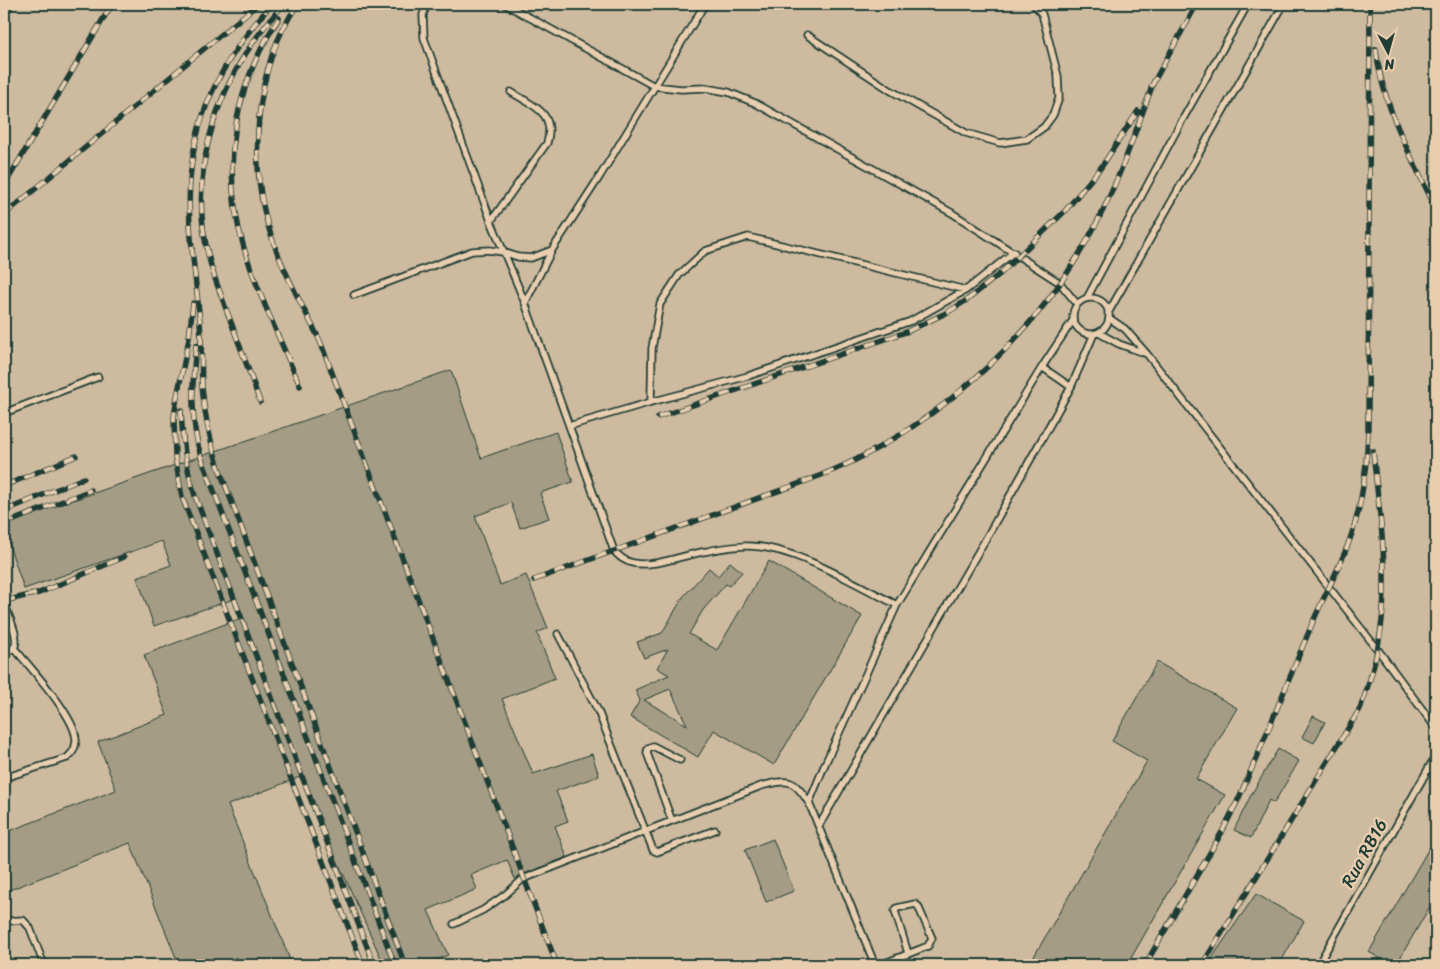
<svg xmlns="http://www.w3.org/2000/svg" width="1440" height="969" font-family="Sriracha,sans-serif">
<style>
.built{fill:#ceba9f}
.building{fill:#a49c85;stroke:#1f3d34;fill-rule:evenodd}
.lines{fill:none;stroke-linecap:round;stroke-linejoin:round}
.service-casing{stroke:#1f3d34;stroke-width:9}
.service{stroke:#e8cdaf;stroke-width:5.5}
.rail-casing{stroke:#1f3d34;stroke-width:5.5}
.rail{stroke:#e8cdaf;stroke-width:4;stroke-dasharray:11;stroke-linecap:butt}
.labels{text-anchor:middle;stroke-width:4.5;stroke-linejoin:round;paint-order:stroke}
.street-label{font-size:18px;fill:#1f3d34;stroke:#e8cdaf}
</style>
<rect width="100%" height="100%" fill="#e0c7aa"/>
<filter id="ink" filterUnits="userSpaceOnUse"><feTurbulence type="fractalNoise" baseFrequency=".02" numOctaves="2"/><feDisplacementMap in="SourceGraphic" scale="10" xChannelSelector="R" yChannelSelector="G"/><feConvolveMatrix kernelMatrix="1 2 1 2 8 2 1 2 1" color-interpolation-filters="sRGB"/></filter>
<g filter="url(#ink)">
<path class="built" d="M4 4H1436V965H4Z"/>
<path class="building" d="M451 370 481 458 556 432 573 482 540 493 549 518 520 528 511 503 475 516 500 585 526 575 548 628 537 633 555 678 502 699 533 774 592 754 599 776 556 791 568 821 555 826 567 857 521 875 515 879 507 860 471 875 477 889 428 910 448 955 425 965H384L300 777 228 805 292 965H179L130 843 4 892V833L116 790 98 742 167 715 144 655 241 618 234 599 154 626 137 577 171 565 162 541 24 589 4 530V524Z
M769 561 862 616 774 765 714 730 698 757 630 717 640 700 635 690 669 675 657 668 668 649 644 658 637 642 662 633 683 597 709 568 718 576 730 562 742 572 729 586 726 584 703 610 689 634 717 650ZM670 689 687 725 644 700Z
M1157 662 1237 708 1196 779 1225 795 1127 965H1029L1147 761 1112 741Z
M1313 716 1325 722 1314 743 1302 737Z
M1278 749 1299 761 1274 803 1269 800 1251 838 1234 830 1251 795Z
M1436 836V896L1396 965H1391L1369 952Z
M773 839 794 891 766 902 745 850Z
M1256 894 1304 921 1279 965H1207Z"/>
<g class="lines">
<defs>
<path id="service" d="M427 4 423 15 424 38 491 221 525 303 614 551C620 557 624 561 633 563 655 568 685 554 708 551 720 548 733 547 745 546 790 544 857 585 897 605
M505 4 654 86 681 89 705 88 728 92 755 103 952 213 1060 283 1077 304
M4 15 10 4
M807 35 890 90 966 133 1000 143 1027 139 1044 127 1053 115 1059 98 1058 76 1042 14 1034 4
M491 221 547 143C556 112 533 106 511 92
M354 295 472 251 489 250 503 252 518 257 531 258 552 250
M1073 316a18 18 0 1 1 36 0a18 18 0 1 1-36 0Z
M1087 298 1180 124 1248 4
M525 303 552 250 600 176 705 4
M1108 313 1284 4
M1109 318 1125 329 1147 354 1378 650 1436 728
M1099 333 1119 344 1147 354
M1042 367 1071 387
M651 402 748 376 911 321 966 290 1014 252
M4 413 98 377
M569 426 651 402 652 348 660 304 679 275 705 251 748 237 966 290
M4 603C7 613 21 639 14 647 12 650 7 652 4 654
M558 634 598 711 653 850 657 852 715 830
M4 778 67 758C73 753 75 749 76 741 77 718 29 666 14 648
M809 803 825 764 897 605 1042 367 1073 320
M672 821 647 753 648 748 653 746 680 760
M820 824 988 535 1071 387 1094 334
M4 923 8 921 23 920 30 928 44 965
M454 924 483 910 505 895 523 879 761 786C789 779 793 778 809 803L875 965
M880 965 928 946 932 938 918 906 915 904 897 908 895 911 908 953
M1318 965 1436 755"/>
</defs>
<use href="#service" class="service-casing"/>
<use href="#service" class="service"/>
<defs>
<path id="rail" d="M272 4C213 69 184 135 190 224 192 257 197 289 200 322 202 343 201 365 202 386 204 414 210 441 219 468L405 965
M298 4C253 67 247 169 273 241 285 276 304 308 320 341L557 965
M279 18C233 88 220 168 244 248 258 294 281 341 300 386
M1376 49C1382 107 1412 157 1436 209
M1151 87 1197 4
M4 186 112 4
M4 215 258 4
M193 303 189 338 177 397 174 417 175 457 182 497 363 965
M196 345C192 384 190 419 201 457L395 965
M260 402C249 371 238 340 226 309 221 294 214 278 210 262 184 168 220 73 284 4
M181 410C182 439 186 468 195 496L374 965
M658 417 906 332 948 312 967 300 1001 273 1065 211 1102 166 1138 111
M4 486 76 456
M4 511 84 478
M4 524 91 490
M534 580C602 555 671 530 740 505 782 489 826 476 865 455 954 408 1035 332 1085 244 1115 193 1134 136 1154 81
M4 601 39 593 124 557
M236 960 238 965
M1145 965 1222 832 1238 800C1263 744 1286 686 1310 629 1322 599 1339 570 1350 539 1363 503 1367 466 1368 428L1370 4
M1202 965 1360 709C1375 669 1384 629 1384 586 1385 541 1377 496 1373 451"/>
</defs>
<use href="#rail" class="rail-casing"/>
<use href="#rail" class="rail"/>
</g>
</g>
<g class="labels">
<g class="street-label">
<text transform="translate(1364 853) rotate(-61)" y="6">Rua RB16</text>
</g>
</g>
<rect width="1440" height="969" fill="none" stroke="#e8cdaf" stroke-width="20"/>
<rect x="10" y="10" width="1420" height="949" fill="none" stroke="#1f3d34" stroke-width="2" filter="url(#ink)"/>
<g transform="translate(1388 52) rotate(174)" stroke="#e8cdaf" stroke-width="4" paint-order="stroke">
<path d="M0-4L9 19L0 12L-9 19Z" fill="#1f3d34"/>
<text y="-8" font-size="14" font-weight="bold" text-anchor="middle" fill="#1f3d34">N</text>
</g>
</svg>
